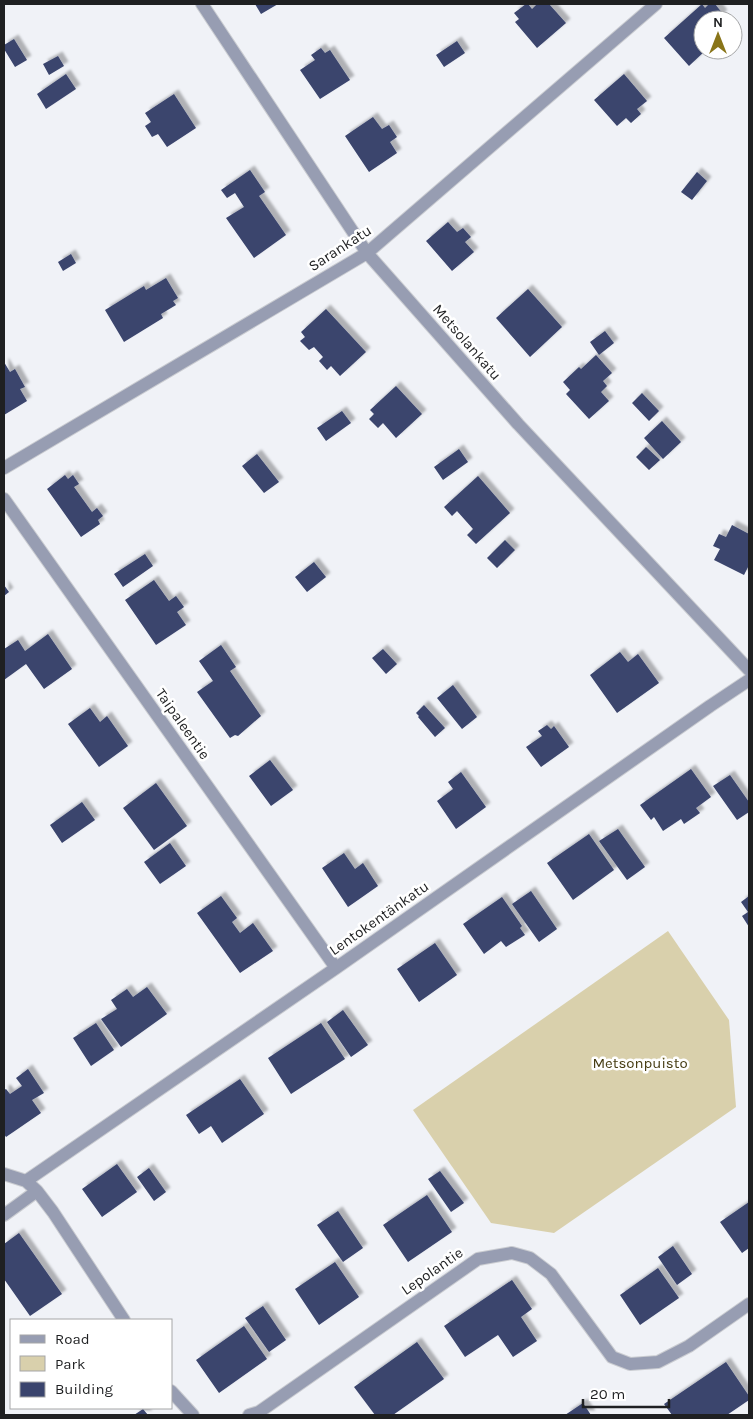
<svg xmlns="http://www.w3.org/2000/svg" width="753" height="1419" font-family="Karla,sans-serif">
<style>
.green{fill:#d9d0ac}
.building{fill:#3a446d;filter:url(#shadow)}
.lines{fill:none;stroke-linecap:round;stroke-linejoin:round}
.minor-casing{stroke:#caccd1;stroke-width:14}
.minor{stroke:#979db2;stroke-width:12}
.labels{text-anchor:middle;stroke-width:5;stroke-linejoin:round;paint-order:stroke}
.street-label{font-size:15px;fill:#1f2022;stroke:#fff}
.park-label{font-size:15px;fill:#463c12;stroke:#fff}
</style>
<defs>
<filter id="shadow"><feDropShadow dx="4.5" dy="-4.5" stdDeviation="1" flood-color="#0004"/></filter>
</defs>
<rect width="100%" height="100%" fill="#f0f2f7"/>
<path class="green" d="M668 931 729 1020 736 1107 554 1233 491 1223 413 1110Z"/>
<path class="building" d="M255 4H278L261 14Z
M526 4H528L532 9 537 4H549L566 23 537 48 515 22 519 19 514 13Z
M702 4 705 8 709 4H715L723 14 717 20H703V50H706L689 66 664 38Z
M14 39 27 60 15 67 4 49V45Z
M457 41 465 53 444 67 436 55Z
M321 48 325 53 330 50 350 80 320 99 300 70 315 60 311 55Z
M58 56 64 66 49 75 43 64Z
M66 74 76 89 46 109 37 94Z
M624 74 647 101 637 109 641 114 631 123 626 118 617 126 594 100Z
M174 94 196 128 167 147 158 134 152 137 145 126 151 122 145 113Z
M373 117 382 129 389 125 397 137 390 142 397 153 369 172 345 136Z
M250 170 265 192 259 196 286 235 254 258 226 218 244 207 235 193 227 198 221 190Z
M697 172 707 181 692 200 681 192Z
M448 222 457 232 463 228 471 237 465 242 474 252 452 271 426 241Z
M71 254 76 263 63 271 58 262Z
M166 278 178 298 173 301 176 305 161 314 163 318 124 342 105 310 144 286 146 290Z
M528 289 562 327 530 357 496 318Z
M326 309 366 352 340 376 331 366 327 370 319 361 323 357 314 347 309 350 300 341 305 337 301 332Z
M605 331 614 343 599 355 590 342Z
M596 355 612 373 603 381 607 386 601 392 609 401 589 419 566 394 570 390 563 382 579 367 581 369Z
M4 362 10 372 15 369 25 387 20 389 27 401 4 415Z
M396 386 422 414 396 438 383 423 378 428 369 419 374 414 370 410Z
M642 393 659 411 649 421 632 403Z
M342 411 351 423 326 441 317 428Z
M662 421 681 442 663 459 644 438Z
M646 447 660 460 649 470 636 457Z
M459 449 468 462 443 480 434 467Z
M257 454 279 482 264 493 242 466Z
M65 475 68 479 73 475 79 484 74 487 92 512 97 508 103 516 98 520 100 524 81 537 47 489Z
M478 476 510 513 476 544 467 535 473 529 457 511 452 516 444 507Z
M732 525 749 534V565L744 575 714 560 720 549 713 546 719 534 726 537Z
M505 540 515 550 497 568 487 558Z
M145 554 153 566 123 587 114 574Z
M314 562 326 577 307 592 295 577Z
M154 580 169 601 176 596 184 607 177 612 186 625 156 645 125 600Z
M4 585 9 592 4 596Z
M48 634 72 669 44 689 26 664 4 680V649L18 640 25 651Z
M221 645 236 667 230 671 261 716 238 736 235 735 230 738 197 692 213 681 199 661Z
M383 649 397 664 386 674 372 658Z
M620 652 628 662 638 654 659 683 617 713 590 675Z
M453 685 477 717 462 729 437 698Z
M424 705 445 728 435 737 418 717 419 716 416 713Z
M90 708 100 722 107 716 128 746 99 767 68 724Z
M547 725 551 729 554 726 569 747 541 767 526 747 542 736 538 731Z
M270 760 293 790 271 806 249 776Z
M691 769 711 797 696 808 700 813 684 824 681 819 663 831 654 817 651 820 640 805Z
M461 772 486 807 456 829 437 801 453 789 448 782Z
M730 775 749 802V812L737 820 713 786Z
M156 783 187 826 154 850 123 808Z
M82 802 95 820 62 843 50 825Z
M618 829 645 867 627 880 599 841Z
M589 834 614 870 573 900 547 863Z
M170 843 186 866 160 884 144 862Z
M344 853 355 869 363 863 378 886 348 907 322 868Z
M531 891 557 929 539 942 512 904Z
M221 896 237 918 232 922 240 933 253 923 273 951 240 973 197 913Z
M749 896V927L742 916 748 912 741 902Z
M502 897 522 926 520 928 525 935 506 947 501 941 484 954 463 924Z
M435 943 457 975 419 1002 397 969Z
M147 987 167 1014 121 1047 101 1019 117 1009 111 1000 127 989 133 997Z
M343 1010 368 1045 351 1057 327 1022Z
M96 1023 114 1050 91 1066 73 1038Z
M321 1023 345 1059 291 1094 268 1058Z
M28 1069 44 1093 32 1100 41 1113 6 1137 4 1134V1090L6 1089 10 1094 22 1086 16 1078Z
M240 1079 264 1114 222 1143 211 1126 199 1134 186 1115Z
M117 1164 137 1192 102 1217 82 1189Z
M149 1168 166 1192 154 1201 137 1177Z
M440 1171 464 1203 451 1212 428 1179Z
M427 1195 452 1232 408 1262 383 1225Z
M749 1202V1248L742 1253 720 1222Z
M338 1211 363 1248 343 1262 317 1225Z
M19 1233 62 1294 30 1316 4 1279V1244Z
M673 1246 692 1274 677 1285 658 1257Z
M335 1262 359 1297 319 1325 295 1289Z
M658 1268 679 1298 640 1325 620 1295Z
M512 1280 532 1309 521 1317 537 1341 513 1357 498 1335 465 1357 444 1326Z
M263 1306 286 1340 269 1352 245 1318Z
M244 1326 267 1359 219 1393 196 1360Z
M417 1342 444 1379 393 1415H375L354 1387Z
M726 1362 749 1396V1400L727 1415H720L719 1414 717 1415H672L664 1404Z
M583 1403 591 1415H565Z
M143 1409 148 1415H134Z"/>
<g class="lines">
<defs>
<path id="minor" d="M202 4 367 253 518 424 749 670
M4 468 367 253 656 4
M4 499 336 968
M4 1174 26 1181 37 1191 53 1212 124 1320
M26 1181 336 968 710 706 749 680
M4 1215 37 1191
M171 1391 193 1415
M249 1415 259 1412 478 1259 512 1253 530 1258 551 1274 612 1357 630 1364 658 1362 689 1346 749 1304"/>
</defs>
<use href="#minor" class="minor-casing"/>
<use href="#minor" class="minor"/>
</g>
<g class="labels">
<g class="street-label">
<text transform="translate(340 248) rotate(-33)" y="5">Sarankatu</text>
<text transform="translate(467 342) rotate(49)" y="5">Metsolankatu</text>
<text transform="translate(183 724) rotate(55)" y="5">Taipaleentie</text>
<text transform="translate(379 918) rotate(-35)" y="5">Lentokentänkatu</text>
<text transform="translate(432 1271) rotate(-35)" y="5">Lepolantie</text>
</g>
<g class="park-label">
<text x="640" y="1068">Metsonpuisto</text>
</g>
</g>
<rect width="753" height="1419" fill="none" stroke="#1f2022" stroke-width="10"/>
<rect x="10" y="1319" width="162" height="90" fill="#ffffff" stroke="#a5a6a7"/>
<rect x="20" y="1335" width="25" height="8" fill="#979db2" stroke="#a5a6a7"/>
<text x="55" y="1344" font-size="15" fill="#1f2022">Road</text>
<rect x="20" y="1356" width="25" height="15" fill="#d9d0ac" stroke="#a5a6a7"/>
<text x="55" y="1369" font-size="15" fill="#1f2022">Park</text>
<rect x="20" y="1382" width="25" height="15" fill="#3a446d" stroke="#a5a6a7"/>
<text x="55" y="1394" font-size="15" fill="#1f2022">Building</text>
<g transform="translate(718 35)"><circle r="24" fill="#ffffff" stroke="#a5a6a7"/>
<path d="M0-4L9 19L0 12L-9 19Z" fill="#897519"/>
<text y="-8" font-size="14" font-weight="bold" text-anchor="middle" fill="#1f2022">N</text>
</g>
<path d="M583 1399v8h86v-8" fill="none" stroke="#1f2022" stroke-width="2.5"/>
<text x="590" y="1399" font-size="15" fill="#1f2022" stroke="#ffffff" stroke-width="4" paint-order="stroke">20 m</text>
</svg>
